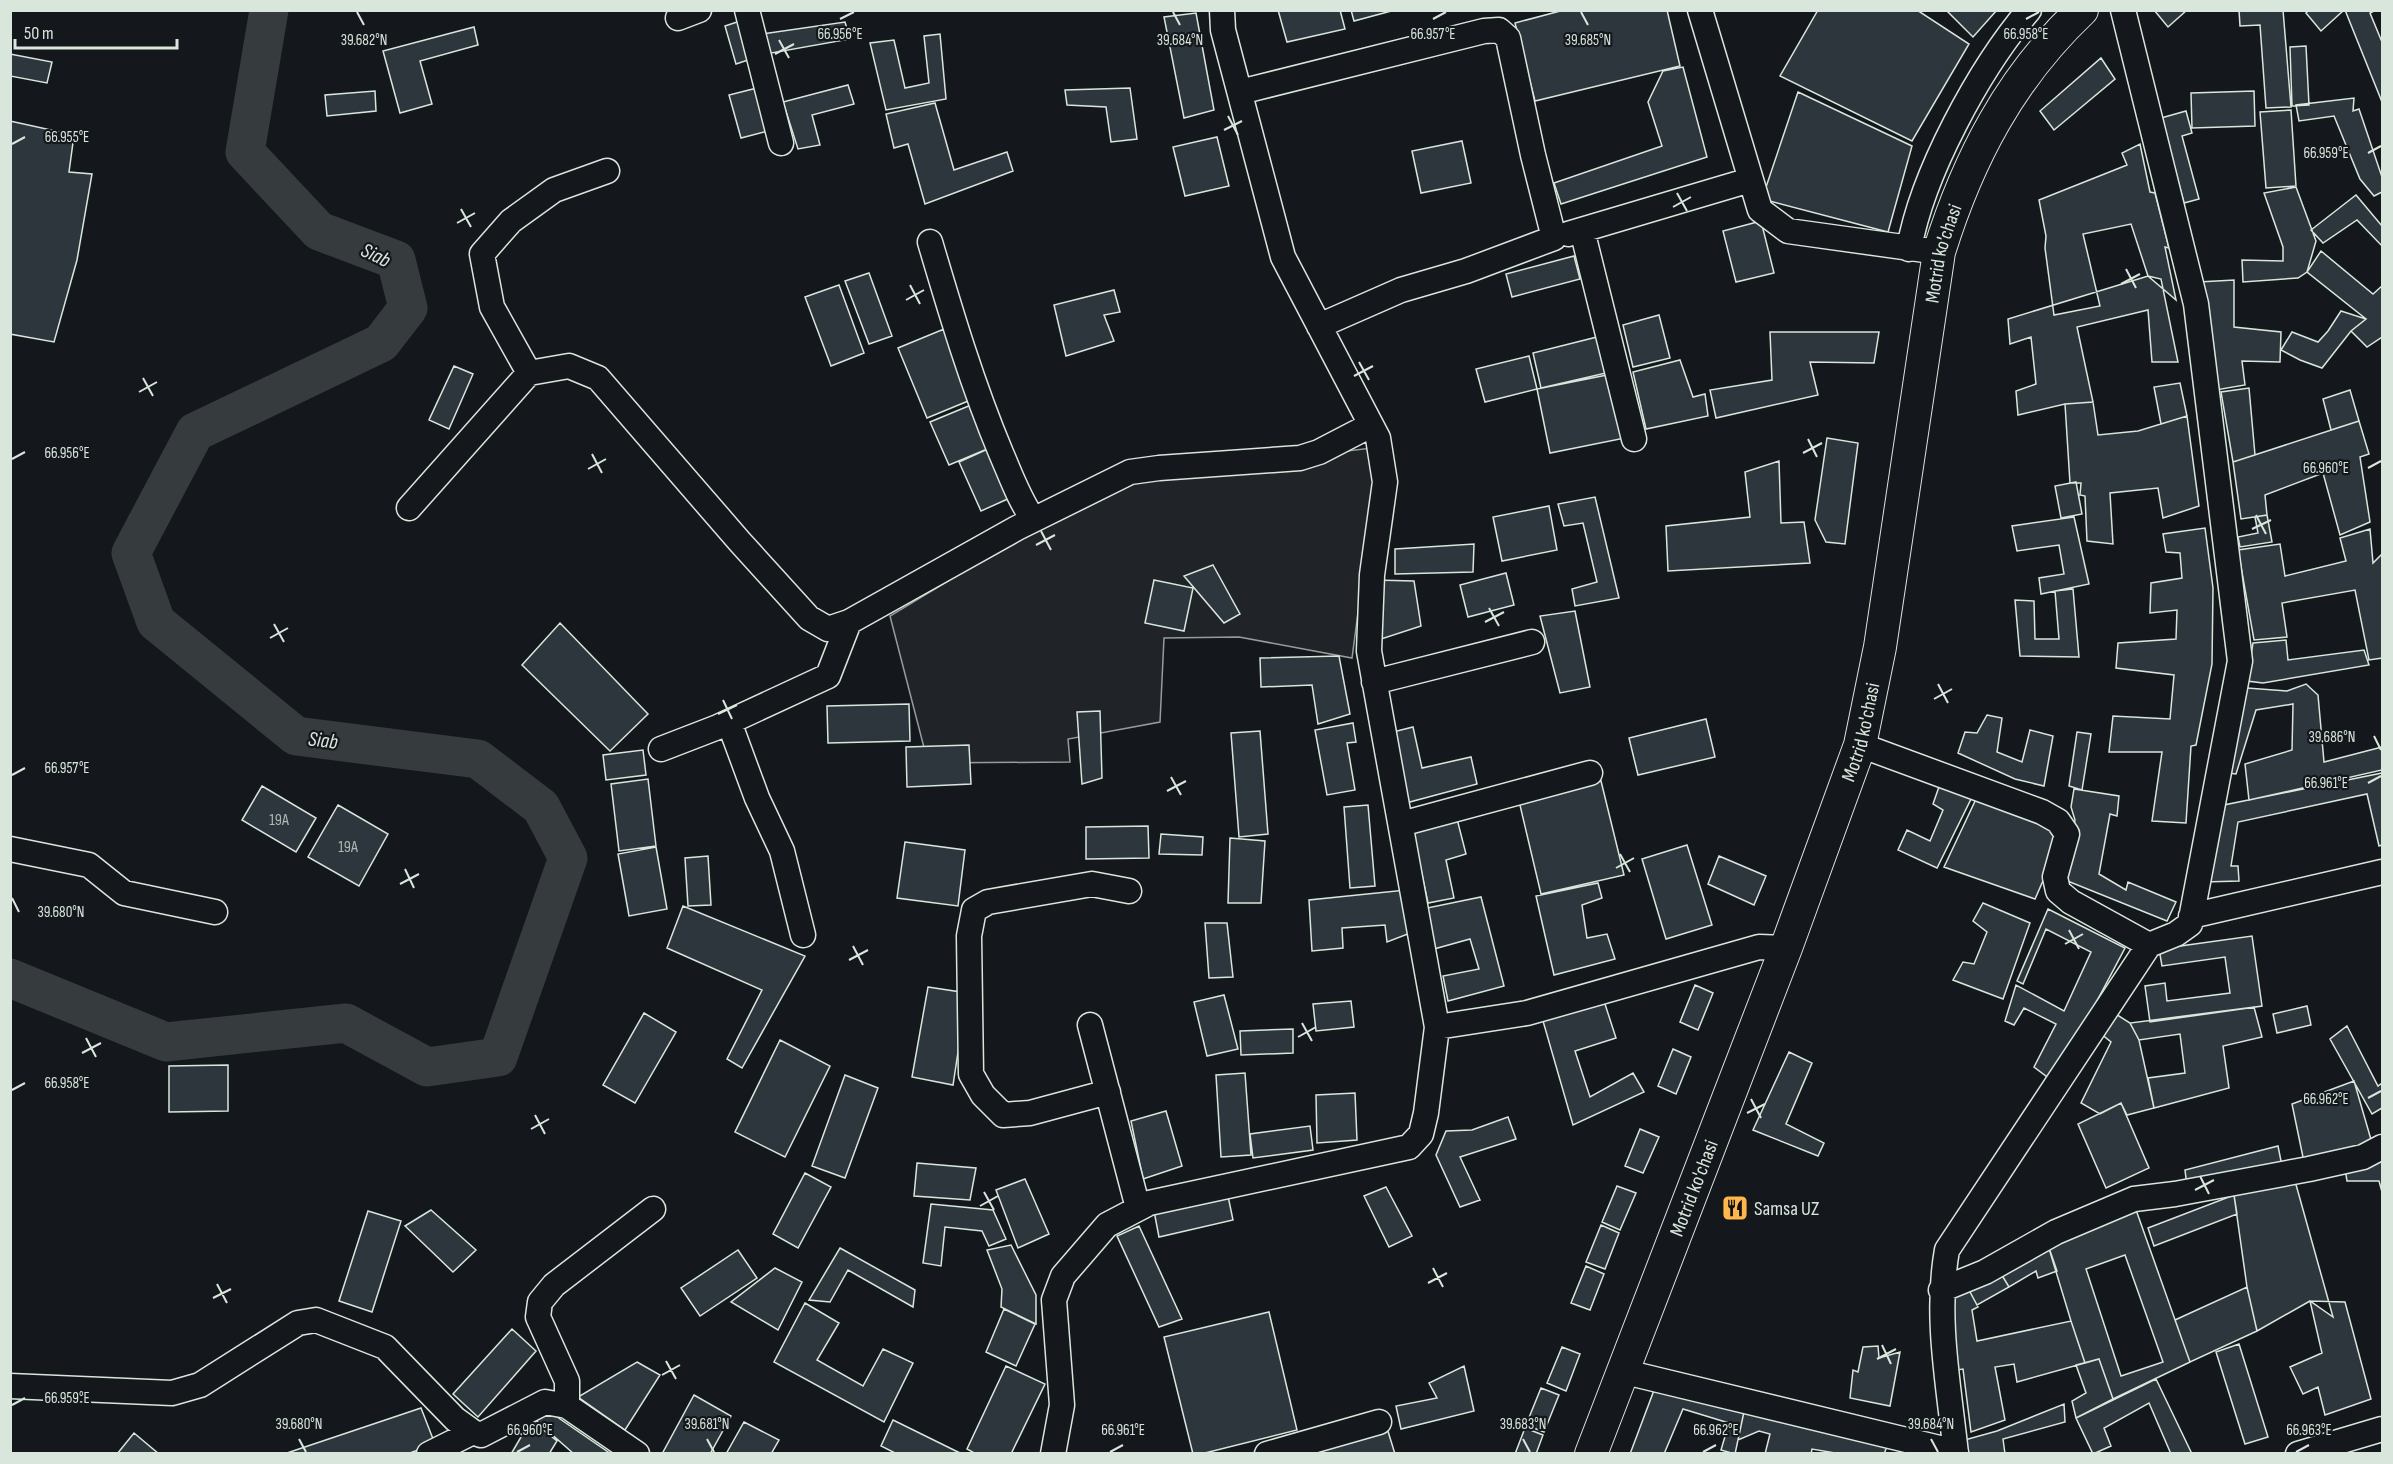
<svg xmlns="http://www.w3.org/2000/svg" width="2393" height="1464" font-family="'Sofia Sans Condensed',sans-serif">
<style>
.green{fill:#202428;stroke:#939e99;stroke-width:1.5}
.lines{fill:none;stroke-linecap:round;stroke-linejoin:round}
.river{stroke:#363b3e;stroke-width:39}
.building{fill:#2c363c;stroke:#d8e6dc;stroke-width:1.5;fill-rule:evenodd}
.minor-casing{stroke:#d8e6dc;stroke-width:27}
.major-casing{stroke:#d8e6dc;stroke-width:34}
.minor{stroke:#14181c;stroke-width:24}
.major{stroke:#14181c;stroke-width:32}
.ticks{fill:none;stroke:#d8e6dc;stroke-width:2}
.labels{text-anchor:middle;stroke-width:4.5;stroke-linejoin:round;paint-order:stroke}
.number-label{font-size:16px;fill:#adbab4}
.street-label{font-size:20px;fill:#d8e6dc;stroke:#14181c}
.poi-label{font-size:20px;fill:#d8e6dc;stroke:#14181c;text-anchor:start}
.water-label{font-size:21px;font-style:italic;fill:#d8e6dc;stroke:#14181c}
.ticks-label{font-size:15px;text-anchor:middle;fill:#d8e6dc;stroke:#14181c;stroke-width:4.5;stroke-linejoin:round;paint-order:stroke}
</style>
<rect width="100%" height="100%" fill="#14181c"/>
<path class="green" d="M1380 447 1352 658 1239 637 1164 638 1160 722 1068 739 1070 762 928 763 890 616 1057 515 1140 476Z"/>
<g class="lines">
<path class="river" d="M10 978 166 1042 346 1023 427 1067 498 1057 568 858 541 807 478 759 296 736 156 622 131 553 195 432 381 343 408 308 396 260 319 231 245 152 269 10"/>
</g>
<path class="building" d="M1278 10H1340L1345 29 1287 42Z
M1351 10H1395L1354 21Z
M1564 10H1667L1680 66 1535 101 1515 23Z
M1818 10H1917L1969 44 1912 141 1780 76Z
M1946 10H1997L1973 37Z
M2154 10H2187L2168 27Z
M2239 10H2283L2291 107 2266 108 2260 25 2240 26Z
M2309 10H2344L2321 31 2306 13Z
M2345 10H2376L2370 13 2382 42V102Z
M1196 13 1214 110 1184 118 1164 17Z
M743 20 754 58 736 64 725 26Z
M845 22 850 39 766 54 762 34Z
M474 27 478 45 420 61 432 104 400 113 383 51Z
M940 34 946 99 886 110 870 43 894 40 905 88 929 83 924 36Z
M2306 46 2309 105 2292 106 2290 47Z
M10 54 52 62 47 83 10 76Z
M2101 58 2115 79 2054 130 2040 111Z
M1683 67 1707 157 1561 204 1554 183 1662 146 1648 102 1663 71Z
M848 85 854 104 812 115 820 145 798 149 783 102Z
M761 87 772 130 741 138 729 95Z
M1130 88 1137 139 1111 142 1106 107 1067 105 1065 90Z
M375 91 376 111 327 116 325 95Z
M2254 91 2255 126 2192 128 2191 93Z
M1798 92 1912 146 1888 232 1762 199Z
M2354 98 2353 111 2359 109 2382 177V192L2374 196 2360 179 2334 116 2299 121 2296 105Z
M935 103 954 170 1007 152 1013 171 925 204 908 144 894 148 886 114Z
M2291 110 2296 186 2266 188 2260 112Z
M2186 111 2192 133 2182 136 2199 199 2184 203 2161 118Z
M10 121 74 135 69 172 92 174 77 260 54 342 10 334Z
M1217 137 1229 186 1185 196 1173 147Z
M1462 141 1471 183 1421 193 1412 151Z
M2140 144 2150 192 2155 193 2169 248 2165 247 2176 300 2148 276 2131 224 2083 234 2100 306 2054 315 2045 248 2046 236 2039 200 2127 165 2122 153Z
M2296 187 2316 241 2307 272 2298 278 2243 282 2242 260 2283 261V247L2264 193Z
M2356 195 2382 226V246L2357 220 2323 243 2311 230Z
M1761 221 1774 273 1736 282 1723 231Z
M2321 251 2373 294 2382 286V337L2367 347 2351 331 2366 319 2307 272Z
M1574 256 1580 279 1512 297 1506 274Z
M869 273 892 336 869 344 845 281Z
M2148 276 2161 279 2178 362H2152L2148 310 2077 327 2093 402 2065 404 2018 415 2016 391 2036 384 2031 337 2010 344 2008 319Z
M2234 280V327L2281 332 2280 362 2242 361 2245 385 2216 390 2199 282Z
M839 285 864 353 831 366 805 297Z
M1114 290 1120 312 1104 315 1114 341 1066 356 1054 305Z
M2341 311 2366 319 2351 331 2322 368 2300 360 2281 350 2292 332 2318 342 2328 331Z
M1659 315 1670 358 1633 367 1623 325Z
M944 329 973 399 927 418 898 348Z
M1770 332H1879L1874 363 1810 362 1818 395 1716 418 1710 390 1772 380Z
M1597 337 1606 373 1541 388 1533 353Z
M1529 356 1537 389 1485 402 1476 369Z
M1680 360 1693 397 1705 394 1708 416 1646 429 1633 372Z
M454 366 473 374 449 429 429 420Z
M1612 374 1625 438 1550 453 1537 389Z
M2180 383 2187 416 2161 424 2154 387Z
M2249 388 2255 455 2233 462 2221 392Z
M2350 390 2359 421 2331 430 2323 399Z
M2093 402 2098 435 2138 431 2187 416 2199 506 2163 518 2158 488 2110 493 2113 544 2087 541 2085 496 2080 495 2081 483H2070L2065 404Z
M971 405 992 447 949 465 930 422Z
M2359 421 2369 454 2360 457 2370 522 2340 535 2323 473 2265 495 2267 515 2241 519 2233 462Z
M1827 438 1858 443 1845 544 1826 542 1815 520Z
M990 448 1012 497 981 511 959 462Z
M1779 461 1781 523 1804 522 1810 563 1668 571 1666 526 1750 517 1745 472Z
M2076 482 2082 514 2061 518 2055 486Z
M1595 497 1619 598 1575 606 1572 589 1597 582 1583 523 1564 526 1558 504Z
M1549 506 1557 550 1502 561 1493 517Z
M2267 515 2272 542 2240 547 2238 537 2258 533 2255 517Z
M2074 517 2089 584 2041 594 2039 578 2064 574 2059 545 2017 551 2012 526Z
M2205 528 2213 588 2212 664 2196 745 2191 746 2186 823 2152 821 2162 752H2109L2113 716 2170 719 2174 675 2116 668 2118 643 2176 639 2177 610 2150 613 2151 583 2182 578 2180 553 2166 552 2163 534Z
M2370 529 2373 563 2382 554V658L2369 660 2355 590 2282 603 2287 637 2254 640 2238 550 2280 544 2285 576 2346 561 2340 538Z
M1474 544 1473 572 1395 574V549Z
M1213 565 1240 614 1224 623 1184 576Z
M1506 573 1514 605 1468 617 1460 585Z
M1154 580 1193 588 1184 631 1145 623Z
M1374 580 1414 581 1421 626 1372 642Z
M2073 589 2079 657 2020 656 2015 600 2034 601 2035 639H2059L2055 591Z
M1575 611 1590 687 1560 693 1540 616Z
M560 623 648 714 610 751 522 665Z
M2286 640 2288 660 2364 650 2369 665 2263 683 2247 681 2253 643Z
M1339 656 1350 714 1318 724 1312 685 1261 687 1260 658Z
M2306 684 2318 695 2324 762 2382 747V770L2249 800 2245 764 2292 750 2293 704 2256 710 2236 774 2220 772 2234 687 2287 691Z
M909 704 910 741 828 743 827 706Z
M1100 711 1102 778 1082 784 1077 712Z
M1987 715 2002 718 1997 752 2022 762 2030 730 2053 736 2044 786 2015 779 1958 753 1965 732 1977 733Z
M1706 719 1715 757 1638 775 1629 738Z
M1353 723 1356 742 1347 743 1355 790 1327 795 1315 730Z
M1413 727 1422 768 1471 757 1477 784 1406 803 1389 733Z
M1260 731 1268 834 1239 837 1231 733Z
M2077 732 2091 734 2082 790 2069 786Z
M969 745 971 784 907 787 906 747Z
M643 750 646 775 606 780 603 755Z
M2382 773V845L2379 846 2367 794 2238 822 2231 866H2238L2239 881 2204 882 2224 805Z
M648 779 656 846 619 851 611 784Z
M1601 781 1624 875 1541 894 1519 801Z
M1941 781 1973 795 1937 868 1898 850 1907 830 1930 841 1943 810 1933 804Z
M262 786 316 818 296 852 242 820Z
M2074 789 2119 796 2117 816 2110 814 2099 874 2126 890 2128 882 2176 902 2167 921 2065 880 2075 820 2071 807Z
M1977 797 2063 835 2035 899 1944 867Z
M338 805 388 834 359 886 308 857Z
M1368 805 1375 886 1350 888 1344 807Z
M1457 819 1466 854 1446 860 1454 898 1428 903 1412 828Z
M1148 826 1149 858 1086 859V827Z
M1161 834 1203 837 1202 855 1159 854Z
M1230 838 1265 841 1261 903H1228Z
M905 842 965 850 958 906 897 898Z
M1687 845 1712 925 1666 939 1642 859Z
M656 847 667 909 629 916 618 854Z
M708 856 711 905 688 906 685 858Z
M1719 856 1766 876 1754 905 1708 884Z
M1598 883 1602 898 1582 905 1587 938 1607 934 1615 959 1554 975 1536 896Z
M1406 890 1413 932 1387 942 1385 925 1342 928 1343 948 1312 951 1309 900Z
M1481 897 1504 986 1448 1001 1443 976 1479 969 1470 939 1434 949 1427 908Z
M1983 903 2030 923 2003 999 1953 980 1963 962 1974 964 1987 932 1973 921Z
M683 906 805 956 742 1068 727 1059 762 990 667 948Z
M2048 909 2125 948 2054 1082 2034 1067 2056 1024 2024 1008 2014 1025 2005 1021 2016 985 2064 1011 2091 952 2046 929 2023 984 2017 981Z
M1205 923H1227L1233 977 1209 978Z
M2252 936 2262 1006 2150 1022 2145 986 2165 983 2167 1001 2230 993 2225 957 2162 966 2159 949Z
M1695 985 1713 993 1698 1030 1680 1022Z
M928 987 967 993 953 1085 912 1077Z
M1224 995 1238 1049 1207 1056 1194 1002Z
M1351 1001 1354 1027 1316 1031 1313 1004Z
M1604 1001 1616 1038 1575 1051 1590 1097 1633 1073 1644 1092 1573 1125 1543 1021Z
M2307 1006 2311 1025 2277 1033 2273 1014Z
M2254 1007 2262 1037 2223 1046 2229 1088 2154 1108 2148 1078 2185 1073 2180 1034 2139 1040 2130 1023Z
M2111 1011 2130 1023 2139 1040 2154 1108 2127 1115 2121 1103 2100 1114 2081 1103 2111 1042 2100 1033Z
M644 1013 676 1032 635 1103 603 1085Z
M2347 1026 2378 1086 2382 1083V1108L2372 1114 2330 1039Z
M1293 1029V1053L1241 1055 1240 1031Z
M780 1040 830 1066 785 1157 735 1132Z
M1673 1049 1691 1057 1676 1094 1658 1086Z
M1789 1052 1812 1063 1786 1124 1824 1143 1818 1156 1753 1130Z
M228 1065V1111L169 1112V1066Z
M1245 1073 1251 1155 1221 1157 1216 1075Z
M845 1075 878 1088 845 1178 812 1166Z
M2354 1081 2372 1143 2304 1162 2292 1104Z
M1355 1093 1357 1140 1317 1143 1316 1095Z
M2121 1103 2149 1168 2106 1188 2078 1124Z
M1166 1111 1182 1166 1143 1179 1131 1121Z
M1508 1117 1516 1139 1460 1157 1480 1200 1460 1207 1436 1155 1446 1131 1472 1130Z
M1310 1126 1313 1150 1253 1158 1250 1134Z
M1640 1129 1659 1137 1643 1173 1625 1166Z
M2278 1146 2282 1166 2187 1186 2185 1170Z
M2382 1149V1192L2379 1181H2347L2343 1156Z
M917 1163 976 1168 970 1200 914 1196Z
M805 1173 831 1187 798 1248 773 1234Z
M1025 1179 1049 1234 1018 1248 996 1190Z
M2295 1181 2333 1317 2310 1301 2257 1331 2247 1287 2234 1195Z
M1617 1186 1636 1193 1620 1230 1602 1222Z
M1386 1187 1412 1236 1389 1247 1364 1196Z
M2234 1195 2237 1214 2154 1246 2148 1228Z
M1228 1196 1233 1220 1159 1237 1154 1211Z
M931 1204 993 1210 1006 1239 989 1246 982 1231 945 1227 941 1266 923 1263Z
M2135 1207 2190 1362 2113 1399 2099 1359 2085 1363 2071 1321 2047 1242ZM2125 1255 2163 1362 2121 1376 2086 1269Z
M431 1210 476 1250 453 1272 405 1226Z
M368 1211 401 1221 372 1312 339 1301Z
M1601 1225 1619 1233 1605 1269 1586 1262Z
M1139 1226 1182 1319 1159 1327 1117 1236Z
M2047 1242 2057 1271 2038 1278 2036 1271 2009 1287 2000 1272Z
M1011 1245 1036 1295V1324L1001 1307 1002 1289 987 1250Z
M840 1248 915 1290 913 1307 848 1270 830 1302 809 1300Z
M738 1250 757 1278 700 1316 681 1288Z
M1586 1266 1604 1274 1590 1310 1571 1303Z
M775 1268 802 1282 778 1330 731 1302Z
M2000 1272 2009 1287 1977 1305 1969 1290Z
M2247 1287 2257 1331 2190 1362 2175 1320Z
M1969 1290 1978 1307 1972 1310 1977 1341 2071 1321 2085 1363 2017 1382 2014 1364 1995 1367 2005 1420 1971 1432 1963 1369 1957 1370 1948 1293Z
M2310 1301 2345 1302 2371 1399 2325 1415 2318 1387 2303 1394 2290 1367 2322 1353Z
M805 1303 839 1323 817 1360 863 1386 883 1349 913 1363 884 1422 774 1362Z
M1004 1309 1035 1324 1016 1366 986 1352Z
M1269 1312 1297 1430 1201 1454H1193L1164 1337Z
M512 1329 536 1351 478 1417 453 1394Z
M2239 1344 2268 1437 2245 1444 2216 1352Z
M1878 1346 1879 1358 1900 1352 1890 1406 1850 1398 1853 1370 1858 1372 1863 1347Z
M1562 1347 1580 1354 1566 1391 1547 1383Z
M2099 1359 2113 1399 2076 1418 2072 1401 2086 1393 2076 1365Z
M637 1362 660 1375 625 1430 578 1397Z
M1006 1366 1045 1384 1011 1454H976L967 1449Z
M1464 1366 1474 1411 1401 1429 1396 1406 1437 1398 1429 1383Z
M2156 1379 2192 1454H2171L2149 1403 2104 1428 2111 1446 2093 1454 2076 1418Z
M1656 1385 1745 1407 1735 1454 1721 1450 1729 1423 1683 1409 1664 1454H1630Z
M1541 1388 1559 1395 1544 1432 1526 1425Z
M694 1395 731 1416 710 1454H662Z
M2064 1404 2065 1422 2003 1439 2005 1454H1963L1961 1441 1997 1431Z
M1745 1407 1888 1444 1884 1454H1841L1812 1449 1811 1454H1765L1770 1434 1759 1431 1738 1440Z
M421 1408 435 1444 407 1454H284Z
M544 1408 611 1454H574L531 1416Z
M531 1420 557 1441 549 1454H511Z
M893 1420 962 1454H897L881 1446Z
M744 1422 779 1440 771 1454H726Z
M1387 1428 1395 1454H1302Z
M1525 1428 1543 1435 1536 1454H1515Z
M134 1433 159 1454H117Z"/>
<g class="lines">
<defs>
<path id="minor" d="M747 10 781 143
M1222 10 1223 30 1283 257 1378 438 1385 482 1372 575 1369 651 1437 1027
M1700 10 1760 210 1788 231 1939 252
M678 18 699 10
M1240 92 1484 31 1499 30 1508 38 1533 155 1554 238 1466 271 1401 290 1319 326
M1582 230 1634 439
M1568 234 1750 180
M930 242C951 313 972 384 1001 453 1011 476 1019 499 1033 519
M1909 249C1922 174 1979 69 2029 10
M529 373 492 307 482 254 511 221 554 190 607 171
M409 508 529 373 569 366 598 378 740 542 809 618 828 629 849 622 1017 528 1130 472 1159 468 1300 458 1319 452 1371 425
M1374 682 1532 642
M729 722 757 798 782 851 803 935
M1860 745 2042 812 2058 821 2067 834 2055 877 2058 891 2071 902 2149 945
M661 749 718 727 828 676 849 622
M1401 824 1590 773
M10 849 89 865 124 893 215 912
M2191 916 2382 872
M1090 1025 1138 1208
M1108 1092 1030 1113 1003 1115 983 1095 971 1074 969 936 974 910 988 902 1092 884 1129 891
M1941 1290 1985 1272 2056 1232 2134 1199 2175 1194 2309 1169 2363 1157 2382 1147
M1621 1371 1956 1452
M10 1386 172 1393 200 1385 298 1323 316 1320 385 1347 455 1419 473 1432 481 1435 545 1402 567 1406 637 1454
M567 1406V1381L538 1317 540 1302 554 1285 653 1209
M429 1454 473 1432
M1053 1454 1062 1405 1054 1300 1063 1276 1107 1225 1149 1203 1409 1147 1421 1134 1426 1113 1437 1027 1527 1013 1759 947 1786 948
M1267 1454 1379 1422
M1956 1454C1949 1387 1935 1317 1947 1250L2149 945 2176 934 2190 924 2240 661 2196 304 2123 10
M2298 1454 2382 1429"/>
<g id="major">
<path id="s1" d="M1591 1454 1786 948 1860 745 1880 647 1939 252C1968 159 2010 78 2082 10"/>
</g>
</defs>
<use href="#minor" class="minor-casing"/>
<use href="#major" class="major-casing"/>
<use href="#minor" class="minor"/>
<use href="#major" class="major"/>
</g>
<path class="ticks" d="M357 12 364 25M1173 12 1180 25M1581 12 1588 25M840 19 854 12M1433 19 1446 12M2026 19 2039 12M779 40 789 58M775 54 794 44M1228 116 1238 135M1224 130 1242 121M12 144 25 137M2368 153 2381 146M1677 193 1687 211M1673 207 1691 197M461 209 471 227M457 223 475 213M2126 269 2136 288M2121 284 2140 274M910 285 920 304M906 300 924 290M1359 362 1369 380M1354 376 1373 366M143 378 153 396M139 392 157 382M1808 439 1817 457M1803 453 1822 443M592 454 602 473M12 459 25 452M2368 468 2381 461M588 469 606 459M2256 515 2266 534M2252 529 2271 520M1041 531 1051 550M1036 545 1055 535M1489 608 1499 626M1485 622 1504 612M274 624 284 642M270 638 288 628M1938 684 1948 703M1934 699 1952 689M723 700 732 719M718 714 737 705M2374 736 2381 750M12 775 25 768M1171 777 1181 795M2368 783 2381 776M1167 791 1186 781M1620 854 1630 872M1616 868 1634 858M405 869 414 888M400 884 419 874M12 898 19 912M2069 930 2079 949M2065 944 2083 934M853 946 863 965M849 960 868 950M1302 1023 1312 1041M1298 1037 1316 1027M86 1038 96 1057M82 1053 101 1043M12 1090 25 1083M2368 1098 2381 1091M1751 1099 1761 1118M1747 1113 1765 1104M535 1115 545 1134M531 1129 549 1119M2200 1176 2209 1194M2195 1190 2214 1180M984 1192 994 1210M980 1206 998 1196M1433 1268 1443 1287M1428 1283 1447 1273M217 1284 227 1303M213 1298 231 1289M1882 1345 1891 1364M1877 1359 1896 1349M666 1361 676 1379M662 1375 680 1365M12 1405 25 1398M299 1439 306 1452M707 1439 714 1452M1523 1439 1530 1452M1931 1439 1938 1452M517 1452 530 1445M1110 1452 1123 1445M1703 1452 1716 1445M2296 1452 2309 1445"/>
<defs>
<symbol id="restaurant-square" viewBox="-11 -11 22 22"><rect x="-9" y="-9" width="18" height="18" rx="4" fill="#ffb74d" stroke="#14181c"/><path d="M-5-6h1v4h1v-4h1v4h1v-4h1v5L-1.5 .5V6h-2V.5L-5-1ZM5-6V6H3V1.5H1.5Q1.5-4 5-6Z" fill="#111"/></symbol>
</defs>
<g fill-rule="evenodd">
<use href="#restaurant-square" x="1720" y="1193" width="30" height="30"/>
</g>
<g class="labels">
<g class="number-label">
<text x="279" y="825">19A</text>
<text x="348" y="852">19A</text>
</g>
<g class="street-label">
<text dy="7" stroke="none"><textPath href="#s1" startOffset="1257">Motrid ko'chasi</textPath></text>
<text dy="7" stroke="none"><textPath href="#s1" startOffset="771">Motrid ko'chasi</textPath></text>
<text dy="7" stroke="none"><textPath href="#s1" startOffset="285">Motrid ko'chasi</textPath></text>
</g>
<g class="poi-label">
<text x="1754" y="1215">Samsa UZ</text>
</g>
<g class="water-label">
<text transform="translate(376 255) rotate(26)" y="7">Siab</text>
<text transform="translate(323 740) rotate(7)" y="7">Siab</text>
</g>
</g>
<g class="ticks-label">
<text x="840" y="39">66.956°E</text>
<text x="1433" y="39">66.957°E</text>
<text x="2026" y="39">66.958°E</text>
<text x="364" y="45">39.682°N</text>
<text x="1180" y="45">39.684°N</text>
<text x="1588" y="45">39.685°N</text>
<text x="67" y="142">66.955°E</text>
<text x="2326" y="158">66.959°E</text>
<text x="67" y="458">66.956°E</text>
<text x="2326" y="473">66.960°E</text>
<text x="2332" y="742">39.686°N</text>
<text x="67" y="773">66.957°E</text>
<text x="2326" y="788">66.961°E</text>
<text x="61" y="917">39.680°N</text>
<text x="67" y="1088">66.958°E</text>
<text x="2326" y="1104">66.962°E</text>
<text x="67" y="1403">66.959°E</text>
<text x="299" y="1429">39.680°N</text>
<text x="707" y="1429">39.681°N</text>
<text x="1523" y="1429">39.683°N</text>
<text x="1931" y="1429">39.684°N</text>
<text x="530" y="1435">66.960°E</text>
<text x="1123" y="1435">66.961°E</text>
<text x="1716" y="1435">66.962°E</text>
<text x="2309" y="1435">66.963°E</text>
</g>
<rect width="2393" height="1464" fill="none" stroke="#d8e6dc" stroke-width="24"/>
<path d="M15 39v9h162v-9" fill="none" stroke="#d8e6dc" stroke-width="3"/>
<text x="24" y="39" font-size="18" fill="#d8e6dc" stroke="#14181c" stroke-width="4.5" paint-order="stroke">50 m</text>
</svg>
